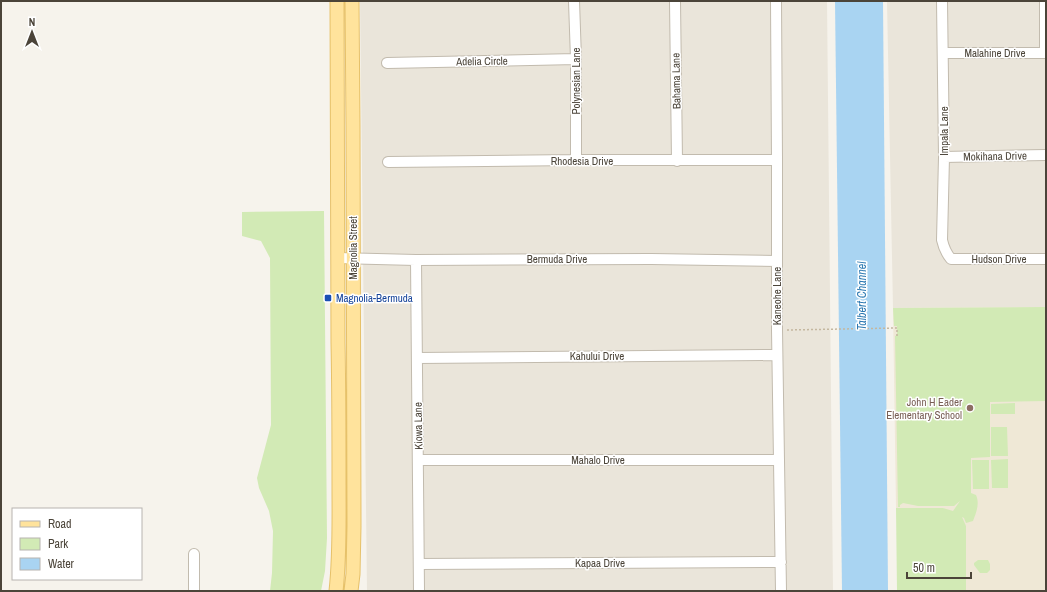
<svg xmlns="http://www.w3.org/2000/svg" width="1047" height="592" font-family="'Archivo Narrow',sans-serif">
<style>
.residential{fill:#eae5da}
.education{fill:#efe8d6}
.green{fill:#d2eab5}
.water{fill:#a9d4f2}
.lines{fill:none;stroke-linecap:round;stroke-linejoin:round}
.minor-casing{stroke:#c2bbae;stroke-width:12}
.major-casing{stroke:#e6c16a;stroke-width:15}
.path{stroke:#c4b79f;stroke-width:1.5;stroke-dasharray:2 2;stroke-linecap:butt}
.minor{stroke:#fff;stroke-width:10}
.major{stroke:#ffe39c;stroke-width:13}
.transit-dot{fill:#1a4fb4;stroke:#fff;stroke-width:1.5}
.education-dot{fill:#8d6e63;stroke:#fff;stroke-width:1.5}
.labels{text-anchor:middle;stroke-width:3;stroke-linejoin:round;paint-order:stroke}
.street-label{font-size:11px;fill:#4b4439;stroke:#fff}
.transit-label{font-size:11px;fill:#164399;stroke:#fff;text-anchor:start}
.education-label{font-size:11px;fill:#785e54;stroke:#fff;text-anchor:end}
.water-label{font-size:12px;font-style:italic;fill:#2e7ab2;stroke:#fff}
</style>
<rect width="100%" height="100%" fill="#f6f3ec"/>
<path class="residential" d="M360 1H827L833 591H367Z
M887 1H1046V307L893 308Z"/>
<path class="education" d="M1046 307V591H966V526L943 508H896L893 308Z"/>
<path class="green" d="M324 211 327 538 325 571 321 591H270L272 573 273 531 269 511 259 488 257 478 271 425 270 258 261 241 242 236V212Z
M1046 307V401L990 402V457L971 458V493L969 495 971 493 976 495C980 504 976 513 973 521L966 523 964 518 962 517 966 526V591H897L896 508H943L953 511 960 501 954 506H918L903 503 900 505V507H898L895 336 897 335V326H894L893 308Z
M1015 403V414H991V404Z
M991 427H1007L1008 456H991Z
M1008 459V488H992L991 460Z
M972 460H989V489H973Z
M978 560H988L990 564V570L987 573H980L974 565V563Z"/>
<path class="water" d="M835 1H883L888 591H842Z"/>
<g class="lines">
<defs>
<path id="minor" d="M574 1 576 59V160
M675 1 677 161
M776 1 777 160V330L781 591
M942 1 944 157 942 240C944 249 946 253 951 259H1046
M1045 1V53
M944 53H1046
M387 63 576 59
M944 157 1046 155
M388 162 576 160H777
M337 258 416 260 651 259 777 261
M416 260 419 591
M417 358 777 355
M418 460H779
M194 554V591
M419 564 781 562"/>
<path id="major" d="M336 591C340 556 339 520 339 485 339 438 339 390 338 343 337 229 338 115 337 1
M351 591 353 574 354 526 353 126 352 1"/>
</defs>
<use href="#minor" class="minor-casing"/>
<use href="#major" class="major-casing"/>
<path class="path" d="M787 330 897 328V337"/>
<use href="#minor" class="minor"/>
<use href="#major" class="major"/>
</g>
<rect class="transit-dot" x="324" y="294" width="8" height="8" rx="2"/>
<circle class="education-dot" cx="970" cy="408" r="4"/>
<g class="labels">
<g class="street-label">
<text x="995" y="57">Malahine Drive</text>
<text transform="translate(482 61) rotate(-1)" y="4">Adelia Circle</text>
<text transform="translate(576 81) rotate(-90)" y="4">Polynesian Lane</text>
<text transform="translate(676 81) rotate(-91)" y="4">Bahama Lane</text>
<text transform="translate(944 131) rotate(-90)" y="4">Impala Lane</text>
<text transform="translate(995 156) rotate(-1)" y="4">Mokihana Drive</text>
<text x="582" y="165">Rhodesia Drive</text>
<text transform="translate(353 248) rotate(-90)" y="4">Magnolia Street</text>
<text x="557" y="263">Bermuda Drive</text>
<text x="999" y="263">Hudson Drive</text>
<text transform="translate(777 296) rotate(-90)" y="4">Kaneohe Lane</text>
<text x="597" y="360">Kahului Drive</text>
<text transform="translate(418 426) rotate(-91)" y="4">Kiowa Lane</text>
<text x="598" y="464">Mahalo Drive</text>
<text x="600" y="567">Kapaa Drive</text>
</g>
<g class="transit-label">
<text x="336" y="302">Magnolia-Bermuda</text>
</g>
<g class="education-label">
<text x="962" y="406">John H Eader<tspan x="962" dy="13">Elementary School</tspan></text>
</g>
<g class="water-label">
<text transform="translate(862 296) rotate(-90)" y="4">Talbert Channel</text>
</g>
</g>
<rect width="1047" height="592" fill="none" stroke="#4b4439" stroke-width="4"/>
<rect x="12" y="508" width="130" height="72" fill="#ffffff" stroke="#b7b4b0"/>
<rect x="20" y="521" width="20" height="6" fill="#ffe39c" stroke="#b7b4b0"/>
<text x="48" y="528" font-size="12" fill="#4b4439">Road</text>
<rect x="20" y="538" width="20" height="12" fill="#d2eab5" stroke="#b7b4b0"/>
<text x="48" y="548" font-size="12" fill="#4b4439">Park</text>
<rect x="20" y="558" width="20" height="12" fill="#a9d4f2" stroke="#b7b4b0"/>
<text x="48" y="568" font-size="12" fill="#4b4439">Water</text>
<g transform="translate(32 32)" stroke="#ffffff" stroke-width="3" paint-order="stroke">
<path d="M0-3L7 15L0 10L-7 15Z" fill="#4b4439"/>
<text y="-6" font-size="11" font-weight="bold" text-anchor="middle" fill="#4b4439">N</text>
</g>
<path d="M907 572v6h64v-6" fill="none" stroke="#4b4439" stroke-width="2"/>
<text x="913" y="572" font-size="12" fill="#4b4439" stroke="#ffffff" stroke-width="3" paint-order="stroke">50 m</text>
</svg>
